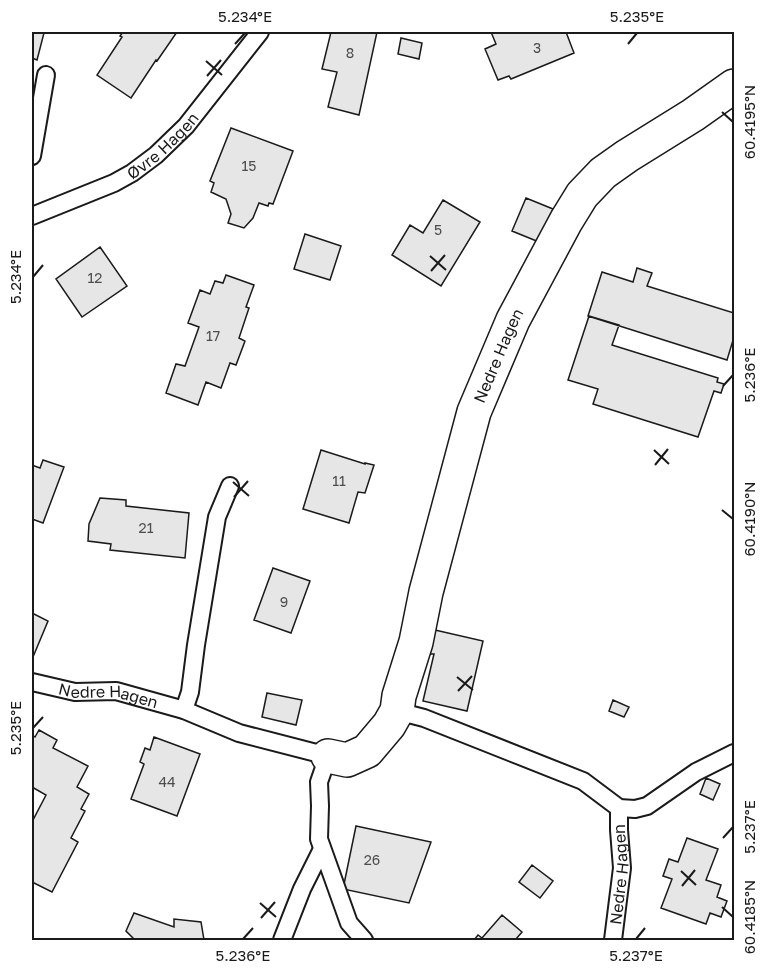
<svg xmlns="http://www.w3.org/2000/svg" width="766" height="972" font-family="'Golos Text',sans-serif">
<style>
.building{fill:#e6e6e6;stroke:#1a1a1a;stroke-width:1.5}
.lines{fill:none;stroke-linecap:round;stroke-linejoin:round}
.service-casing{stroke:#1a1a1a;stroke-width:20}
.minor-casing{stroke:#1a1a1a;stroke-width:36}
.service{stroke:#fff;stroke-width:16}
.minor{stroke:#fff;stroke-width:33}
.ticks{fill:none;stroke:#1a1a1a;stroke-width:2}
.labels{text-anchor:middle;stroke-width:4.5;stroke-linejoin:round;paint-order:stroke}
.number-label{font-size:14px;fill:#4d4d4d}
.street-label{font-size:16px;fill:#1a1a1a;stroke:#fff}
.neatline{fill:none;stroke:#1a1a1a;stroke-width:2}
.ticks-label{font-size:15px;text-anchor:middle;fill:#1a1a1a}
</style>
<rect width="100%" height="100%" fill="#fff"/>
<path class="building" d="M32 32 44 33 37 60 32 58Z
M123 32H177L157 61 156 60 131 98 97 75 122 37 120 36Z
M331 32H377L359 115 328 107 337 72 322 69Z
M491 32H566L574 53 511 79 509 76 498 80 485 49 496 44Z
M401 38 422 43 419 59 398 54Z
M231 128 293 151 273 204 269 203 268 206 259 203 253 218 244 228 228 223 231 214 226 199 211 192 214 183 210 181Z
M526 198 553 209 539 242 512 231Z
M443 200 480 222 441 286 392 255 410 225 423 233Z
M305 234 341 246 330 280 294 269Z
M100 247 127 286 82 317 56 279Z
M637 268 652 273 647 286 734 313V337L727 360 588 316 602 272 633 282Z
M226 275 254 285 246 307 249 308 239 338 245 341 236 365 230 363 221 388 206 382 198 405 166 393 176 364 185 366 199 327 188 323 200 290 210 294 215 281 223 283Z
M589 316 619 325 612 345 718 378 717 382 724 384 721 393 714 391 698 437 593 404 598 389 568 380Z
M321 450 365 464V463L374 465 365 493 358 492 349 523 303 509Z
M43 460 64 467 43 523 32 519V465L40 468Z
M100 498 126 500V506L189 513 185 558 110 550 111 544 88 541 89 524Z
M273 568 310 581 291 633 254 620Z
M32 613 48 621 33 657 32 656Z
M435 630 483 641 467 711 423 701 434 654H430Z
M267 693 302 700 296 725 262 717Z
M613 700 629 707 624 717 609 711Z
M39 730 57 740 53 748 88 766 77 787 89 794 81 809 85 811 71 838 78 842 52 892 32 882V822L46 795 32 787V735L35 737Z
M154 737 200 754 177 816 131 799 144 764 140 762 145 748 150 750Z
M706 778 720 784 713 800 700 794Z
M356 826 431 842 409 903 343 889Z
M687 838 718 849 706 880 721 885 717 897 727 901 721 917 710 913 706 924 661 908 672 879 663 876 669 859 678 862Z
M532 865 553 881 540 898 519 882Z
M134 913 174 927V919L201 922 204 940H135L126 931Z
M502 915 522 932 516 939 517 940H474L478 935 482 938Z"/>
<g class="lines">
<defs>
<g id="service">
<path d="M32 156 46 75"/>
<path id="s1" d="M32 216 114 183 132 173 156 155 186 126 260 32"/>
<path id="s2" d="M32 682 75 692 116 691 184 710 239 733 328 756 319 782 320 806 319 839 349 923 364 940"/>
<path d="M184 710 190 692 196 645 217 517 230 486"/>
<path d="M397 711 424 718 583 781 619 808 635 809 647 806 696 772 734 753"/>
<path d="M282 940 302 889 322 849"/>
<path id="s3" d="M613 940 622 868 619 830V808"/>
</g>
<g id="minor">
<path id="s4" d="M328 756 347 760 367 751 389 725 397 711 399 696 416 642 426 592 474 412 513 320 566 221 582 195 603 173 627 156 693 115 734 86"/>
</g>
</defs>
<use href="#service" class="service-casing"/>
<use href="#minor" class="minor-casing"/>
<use href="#service" class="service"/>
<use href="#minor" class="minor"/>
</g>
<path class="ticks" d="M235 44 245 33M628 44 637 33M206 61 222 75M207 76 221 60M722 112 733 122M430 256 446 270M431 271 445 255M33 277 43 265M723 386 733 375M654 450 669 464M655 465 668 449M233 482 249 496M234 497 248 481M722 510 733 519M457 677 473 690M458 691 472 676M33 728 43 717M723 838 733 827M681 871 696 885M682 886 695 870M260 903 276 917M722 907 733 917M261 918 275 902M243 939 253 928M636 939 645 928"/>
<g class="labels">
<g class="number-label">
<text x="537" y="53">3</text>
<text x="350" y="58">8</text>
<text x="249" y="171">15</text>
<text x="438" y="235">5</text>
<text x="95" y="283">12</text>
<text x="213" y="341">17</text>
<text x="339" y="486">11</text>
<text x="146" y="533">21</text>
<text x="284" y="607">9</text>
<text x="167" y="787">44</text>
<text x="372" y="865">26</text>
</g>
<g class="street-label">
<text dy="6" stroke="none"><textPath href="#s1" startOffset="150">Øvre Hagen</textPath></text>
<text dy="6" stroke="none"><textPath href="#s4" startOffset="462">Nedre Hagen</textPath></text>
<text dy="6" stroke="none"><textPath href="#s2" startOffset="78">Nedre Hagen</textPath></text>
<text dy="6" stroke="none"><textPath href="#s3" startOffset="66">Nedre Hagen</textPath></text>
</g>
</g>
<rect width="766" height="972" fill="none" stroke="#ffffff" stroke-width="66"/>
<rect x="33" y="33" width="700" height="906" class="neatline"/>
<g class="ticks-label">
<text x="245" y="22">5.234°E</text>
<text x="637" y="22">5.235°E</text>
<text transform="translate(750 122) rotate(-90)" y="5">60.4195°N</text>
<text transform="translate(16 277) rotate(-90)" y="5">5.234°E</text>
<text transform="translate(750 375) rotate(-90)" y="5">5.236°E</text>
<text transform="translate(750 519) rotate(-90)" y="5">60.4190°N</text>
<text transform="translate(16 728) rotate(-90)" y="5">5.235°E</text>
<text transform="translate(750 827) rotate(-90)" y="5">5.237°E</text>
<text transform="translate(750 917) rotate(-90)" y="5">60.4185°N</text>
<text x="243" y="961">5.236°E</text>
<text x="636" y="961">5.237°E</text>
</g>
</svg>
